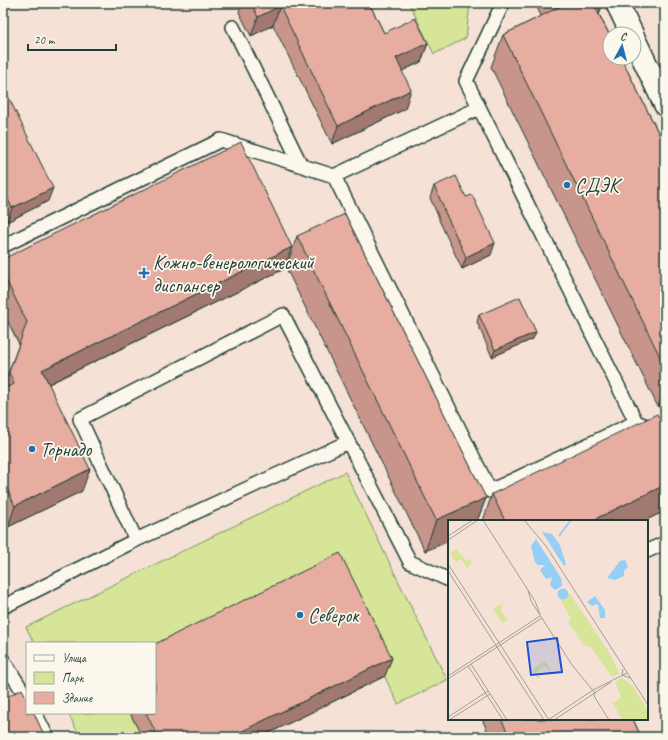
<svg xmlns="http://www.w3.org/2000/svg" width="668" height="740" font-family="Caveat,sans-serif">
<style>
.green{fill:#d6e598;stroke:#7a9166}
.lines{fill:none;stroke-linecap:round;stroke-linejoin:round}
.service-casing{stroke:#1f3d34;stroke-width:16}
.tertiary-casing{stroke:#1f3d34;stroke-width:25}
.service{stroke:#fbf7ec;stroke-width:13}
.tertiary{stroke:#fbf7ec;stroke-width:22}
.wall{fill:#c7958a;stroke:#1f3d34}
.shaded-wall{fill:#a27971;stroke:#1f3d34}
.building{fill:#e7ada1;stroke:#1f3d34}
.poi-dot{fill:#1f6fb2;stroke:#fbf7ec;stroke-width:1.5}
.labels{text-anchor:middle;stroke-width:3.5;stroke-linejoin:round;paint-order:stroke}
.poi-label{font-size:20px;fill:#1f3d34;stroke:#fbf7ec;text-anchor:start}
.inset-river{fill:none;stroke:#95cff5;stroke-width:2}
.inset-road{fill:none;stroke:#9f9f95;stroke-width:1}
.view{fill:#1d4ed8;fill-opacity:0.15;stroke:#1d4ed8;stroke-width:2}
.inset-edge{fill:none;stroke:#1f3d34;stroke-width:2}
</style>
<rect width="100%" height="100%" fill="#f5e1d6"/>
<filter id="ink" filterUnits="userSpaceOnUse"><feTurbulence type="fractalNoise" baseFrequency=".025" numOctaves="2"/><feDisplacementMap in="SourceGraphic" scale="8" xChannelSelector="R" yChannelSelector="G"/><feConvolveMatrix kernelMatrix="1 2 1 2 8 2 1 2 1" color-interpolation-filters="sRGB"/></filter>
<g filter="url(#ink)">
<path class="green" d="M409 3H470L466 38 434 54Z
M345 472 447 680 398 704 333 571 155 659V643H34L26 627Z
M68 713H130L142 737H80Z"/>
<g class="lines">
<defs>
<path id="service" d="M503 3 466 81 636 422 665 433
M233 27 301 165
M334 176 490 491 636 422
M3 246 221 140 334 176 479 108
M136 540 80 419 283 315 410 562 449 580
M647 551 665 543
M3 607 136 540 348 442
M3 660 27 698
M35 713 47 737"/>
<path id="tertiary" d="M617 3 632 34
M634 39 665 104"/>
</defs>
<use href="#service" class="service-casing"/>
<use href="#tertiary" class="tertiary-casing"/>
<use href="#service" class="service"/>
<use href="#tertiary" class="tertiary"/>
</g>
<path class="wall" d="M242 3H369L384 33 428 43 421 62 402 71 405 109 332 144 273 25 251 36 239 12Z
M535 3H603L599 14 665 146V403L658 407 491 67 503 35 541 16Z
M3 86 48 201 7 222 3 213Z
M434 186 491 255 462 269 439 220V218L430 198Z
M297 236 486 498 477 521H449V541L425 551 286 268Z
M3 259 284 269 49 384 82 491 8 527 3 518V387L19 344 3 312Z
M479 315 533 339 492 357 477 322Z
M665 430V511L644 521H483L492 494Z
M385 676 261 737H142L130 713H155Z
M482 719H633L641 737H490Z"/>
<path class="shaded-wall" d="M585 3H603L599 14 577 25Z
M280 6 273 25 251 36 258 17Z
M428 43 421 62 389 77 396 58Z
M411 90 405 109 332 144 338 126Z
M53 188 48 201 7 222 12 208Z
M495 243 491 255 462 269 466 257Z
M292 247 284 269 34 391 42 370Z
M536 332 533 339 492 357 495 350Z
M665 387V403L658 407Z
M90 469 82 491 8 527 15 506Z
M665 485V511L644 521H591Z
M486 498 477 521H449V541L425 551 436 520Z
M392 658 385 676 261 737H230Z"/>
<path class="building" d="M251 3H369L384 33 415 18 428 43 396 58 411 90 338 126 280 6 258 17Z
M562 3H593L610 36V58H621L665 146V367L503 35 563 5Z
M3 86 53 188 12 208 3 189Z
M241 142 292 247 42 370 90 469 15 506 3 480V389L14 384 9 372 27 322 3 274V259Z
M456 176 466 197 472 195 495 243 466 257 443 208H444L434 186Z
M345 214 486 498 436 520 297 236Z
M520 297 536 332 495 350 479 315Z
M657 414 665 430V485L591 521H505L492 494Z
M340 553 392 658 230 737H158L146 713H155V644Z
M22 689 27 699V713H34L45 737H3V699Z
M501 719H633L641 737H510Z"/>
</g>
<g class="poi-dot">
<circle cx="567" cy="185" r="4"/>
<path d="M142 267h4v4h4v4h-4v4h-4v-4h-4v-4h4z"/>
<circle cx="32" cy="449" r="4"/>
<circle cx="300" cy="615" r="4"/>
</g>
<g class="labels">
<g class="poi-label">
<text x="575" y="192">СДЭК</text>
<text x="153" y="269">Кожно-венерологический<tspan x="153" dy="23">диспансер</tspan></text>
<text x="40" y="456">Торнадо</text>
<text x="308" y="622">Северок</text>
</g>
</g>
<g transform="translate(448 520)">
<rect width="200" height="200" fill="#f5e1d6"/>
<path d="M8 29 19 41 22 39 24 44 19 48 13 39 8 42 2 33ZM122 74 161 132 171 153 164 157 142 126H136L120 102 123 99 113 80ZM53 84 55 86 52 89 59 100 54 103 45 89ZM97 141 103 150 101 151 97 146 88 152 92 158 90 159 84 150ZM174 158 184 165 200 191V200H174L164 181 168 182 173 177 167 162Z" fill="#d6e598"/>
<path d="M94 12 104 14 112 25 118 44 116 46ZM88 19 113 58 114 66 107 70 102 65 104 57 98 59 92 50 97 45H90L87 42 83 26ZM177 40 180 47 176 51V56L167 60 159 58 172 41ZM109.5 74a5.5 5.5 0 1 1 11 0a5.5 5.5 0 1 1-11 0ZM147 76 157 90V98H152L150 84 144 86 139 82Z" fill="#95cff5"/>
<path class="inset-river" d="M111 16 123 0"/>
<path class="inset-road" d="M35 0 87 81 92 94M76 0 98 26 200 185M0 16 25 0M0 20 30 0M0 44 101 200M0 51 96 200M80 70 83 81 124 145 147 173 146 176 161 200M23 144 59 200M20 146 55 200M175 149 174 155 182 158M0 156 92 96M0 159 94 98M0 197 40 171M1 200 42 174M100 200 145 170 179 153M106 200 163 162"/>
<path class="view" d="M109 118 114 152 83 155 79 122Z"/>
<rect width="200" height="200" class="inset-edge"/>
</g>
<rect width="668" height="740" fill="none" stroke="#fbf7ec" stroke-width="16"/>
<rect x="8" y="8" width="652" height="724" fill="none" stroke="#1f3d34" stroke-width="1.5" filter="url(#ink)"/>
<rect x="26" y="642" width="130" height="72" fill="#fbf7ec" stroke="#a3ada2"/>
<rect x="34" y="655" width="20" height="6" fill="#fbf7ec" stroke="#a3ada2"/>
<text x="62" y="662" font-size="12" fill="#1f3d34">Улица</text>
<rect x="34" y="672" width="20" height="12" fill="#d6e598" stroke="#a3ada2"/>
<text x="62" y="682" font-size="12" fill="#1f3d34">Парк</text>
<rect x="34" y="692" width="20" height="12" fill="#e7ada1" stroke="#a3ada2"/>
<text x="62" y="702" font-size="12" fill="#1f3d34">Здание</text>
<g transform="translate(622 46) rotate(7)"><circle r="19" fill="#fbf7ec" stroke="#a3ada2"/>
<path d="M0-3L7 15L0 10L-7 15Z" fill="#1f6fb2"/>
<text y="-6" font-size="11" font-weight="bold" text-anchor="middle" fill="#1f3d34">С</text>
</g>
<path d="M28 44v6h88v-6" fill="none" stroke="#1f3d34" stroke-width="2"/>
<text x="34" y="44" font-size="12" fill="#1f3d34" stroke="#fbf7ec" stroke-width="3" paint-order="stroke">20 m</text>
</svg>
